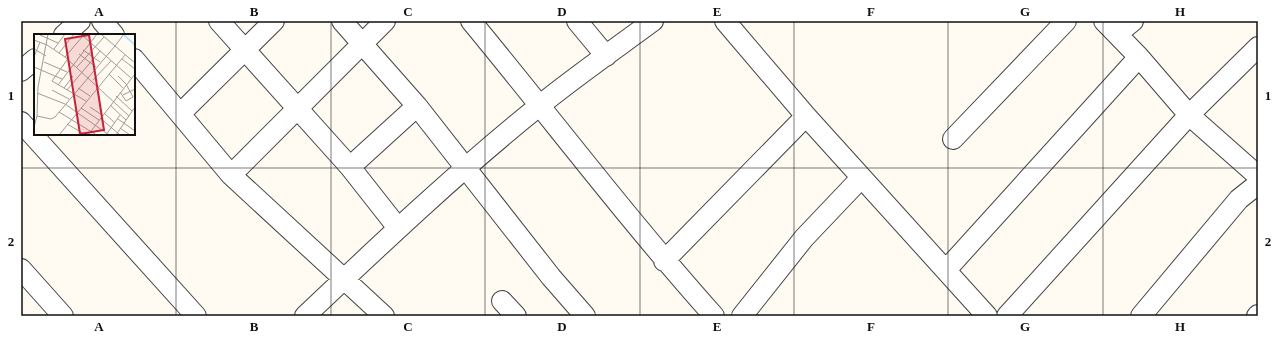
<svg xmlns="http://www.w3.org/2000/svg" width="1279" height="337" font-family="'Times New Roman',serif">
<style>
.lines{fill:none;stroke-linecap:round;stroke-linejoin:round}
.minor-casing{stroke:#434343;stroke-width:22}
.minor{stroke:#fff;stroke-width:20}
.grid{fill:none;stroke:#101010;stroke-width:1;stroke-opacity:0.55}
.inset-river{fill:none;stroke:#b5e5f8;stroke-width:2}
.inset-road{fill:none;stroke:#9f9d98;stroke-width:1}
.view{fill:#c62238;fill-opacity:0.15;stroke:#c62238;stroke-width:2}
.inset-edge{fill:none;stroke:#101010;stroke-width:2}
.neatline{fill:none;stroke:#101010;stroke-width:1.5}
.grid-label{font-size:13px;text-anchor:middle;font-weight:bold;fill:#101010}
</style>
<rect width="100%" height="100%" fill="#fffbf3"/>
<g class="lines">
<defs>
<path id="minor" d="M102 21 114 35
M219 21 350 167 398 228
M342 21 417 106 551 277 585 316
M471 21C552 119 629 221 714 316
M577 21 606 56
M725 21 806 116 987 316
M1104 21 1139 57 1189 115 1258 176
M1117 34 1133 21
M64 35 80 21
M134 59 231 175 384 316
M21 71 35 59
M180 114 274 21
M21 122 196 316
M953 139 1066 21
M350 167 417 106
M231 175 385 21
M664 261 806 116
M21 269 63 316
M946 270 1139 57
M502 301 516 316
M305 316C381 244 457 172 539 106 576 76 615 49 653 21
M742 316 804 238 861 178
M1007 316 1189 115 1258 47
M1141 316 1239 199 1258 184
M1257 316 1258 315"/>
</defs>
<use href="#minor" class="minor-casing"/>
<use href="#minor" class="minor"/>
</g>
<path class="grid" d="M176 21V316M331 21V316M485 21V316M640 21V316M794 21V316M948 21V316M1103 21V316M21 168H1258"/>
<g transform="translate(34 34)">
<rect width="101" height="101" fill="#fffbf3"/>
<path class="inset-river" d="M90 1 101 11"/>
<path class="inset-road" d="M90 0 81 12 101 29M6 1 24 9M0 6 13 11 31 23 95 82M0 15 12 22M20 15 31 0M49 16 66 28M25 19 40 0M45 20 62 33M0 23 6 8M31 23 49 2 97 44M88 25 101 35M33 26 18 47 52 67M10 28 33 38M0 33 28 45M43 33 70 3M75 40 89 54M84 42 92 50 99 63 92 67 86 58M59 46 77 27M24 51 63 0M30 54 39 42M44 54 56 62M18 56 35 65M33 56 66 17M3 59 31 70 75 101M89 61 101 55M82 62 98 77M76 71 92 86M56 73 68 81M47 74 65 86M25 78 61 100M70 79 81 89M3 82 17 85 21 83 81 12 67 0M66 84 86 101M84 85 101 97M33 90 52 101M0 93 3 82 4 53 14 0M86 94 96 101M25 101 91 21M54 101 101 40M72 101 86 81M82 101 101 73"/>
<path class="view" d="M55 1 70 96 46 100 31 5Z"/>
<rect width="101" height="101" class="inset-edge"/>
</g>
<rect width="1279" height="337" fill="none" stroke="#ffffff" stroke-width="44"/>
<rect x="22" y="22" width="1235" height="293" class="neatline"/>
<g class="grid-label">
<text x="99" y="16">A</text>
<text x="254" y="16">B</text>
<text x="408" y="16">C</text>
<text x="562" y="16">D</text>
<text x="717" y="16">E</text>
<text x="871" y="16">F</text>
<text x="1025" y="16">G</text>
<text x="1180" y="16">H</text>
<text x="11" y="100">1</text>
<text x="1268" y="100">1</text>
<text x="11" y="246">2</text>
<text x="1268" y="246">2</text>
<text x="99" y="331">A</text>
<text x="254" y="331">B</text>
<text x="408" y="331">C</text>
<text x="562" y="331">D</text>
<text x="717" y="331">E</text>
<text x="871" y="331">F</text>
<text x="1025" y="331">G</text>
<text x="1180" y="331">H</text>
</g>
</svg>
